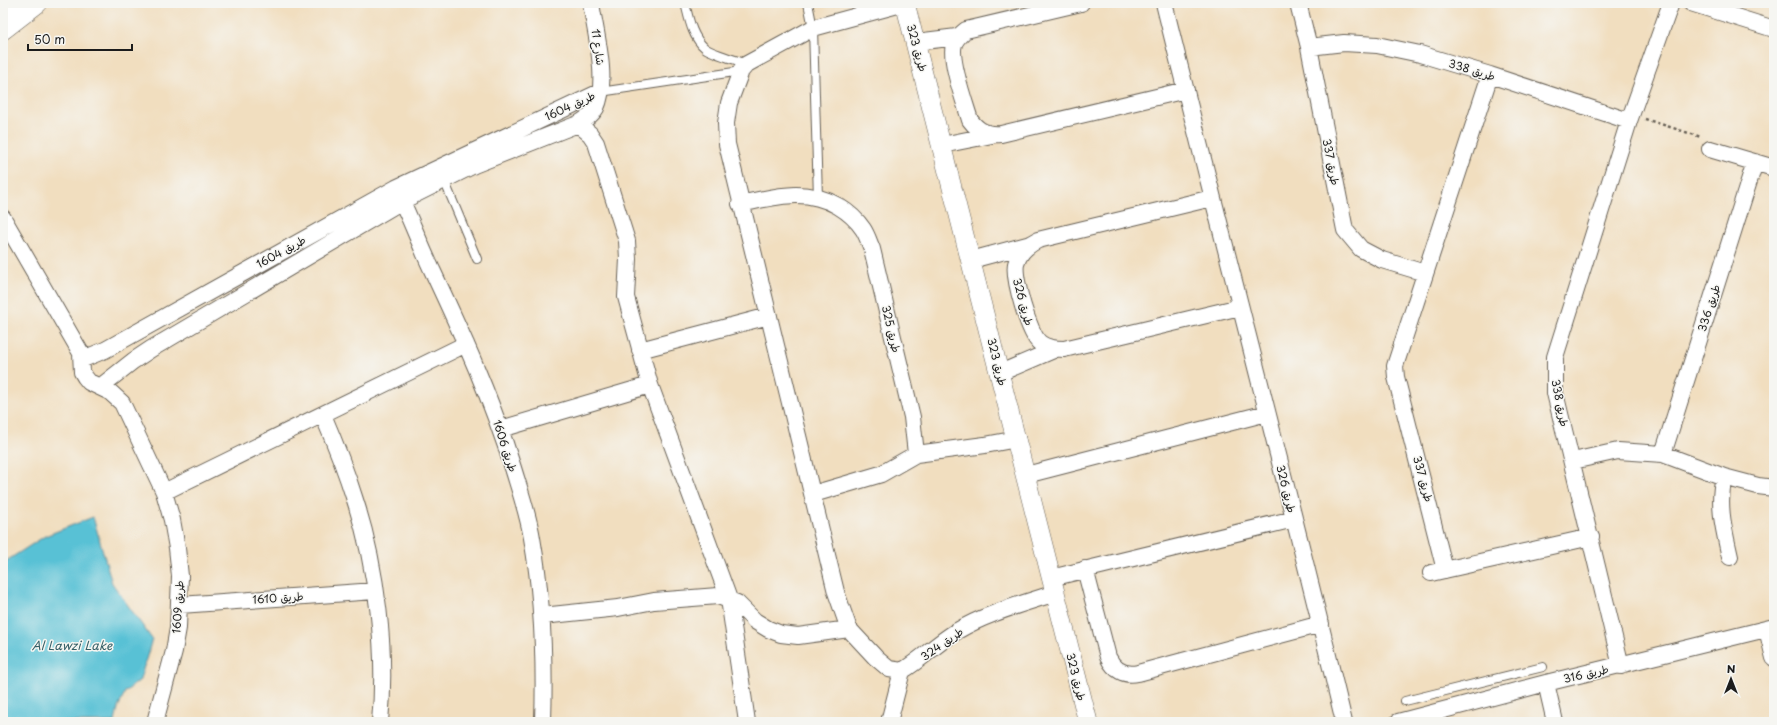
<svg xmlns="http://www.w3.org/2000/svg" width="1777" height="725" font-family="'Playpen Sans','Playpen Sans Arabic',sans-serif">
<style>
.water{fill:#58c1d5;stroke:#3a6e78}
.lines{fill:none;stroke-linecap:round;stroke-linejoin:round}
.service-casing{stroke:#676055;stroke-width:10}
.minor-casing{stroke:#676055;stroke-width:18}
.tertiary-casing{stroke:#676055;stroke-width:20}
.path{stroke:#676055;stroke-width:2.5;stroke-dasharray:3 3;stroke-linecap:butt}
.service{stroke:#fff;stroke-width:8}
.minor{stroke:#fff;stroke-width:16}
.tertiary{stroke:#fff;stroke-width:19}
.labels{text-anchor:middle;stroke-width:3;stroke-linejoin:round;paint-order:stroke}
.street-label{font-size:11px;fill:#1c1c1c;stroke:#f6f6f2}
.water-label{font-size:12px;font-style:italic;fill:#345e66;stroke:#f6f6f2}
</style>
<rect width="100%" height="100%" fill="#f6f6f2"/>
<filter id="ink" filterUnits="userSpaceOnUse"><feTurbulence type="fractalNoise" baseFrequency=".025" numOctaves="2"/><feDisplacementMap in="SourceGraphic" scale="8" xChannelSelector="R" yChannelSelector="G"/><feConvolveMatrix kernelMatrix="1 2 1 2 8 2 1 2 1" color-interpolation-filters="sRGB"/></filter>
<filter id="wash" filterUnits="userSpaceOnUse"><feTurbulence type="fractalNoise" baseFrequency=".012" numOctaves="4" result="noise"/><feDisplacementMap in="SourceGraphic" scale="16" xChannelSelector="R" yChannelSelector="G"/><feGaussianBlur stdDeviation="0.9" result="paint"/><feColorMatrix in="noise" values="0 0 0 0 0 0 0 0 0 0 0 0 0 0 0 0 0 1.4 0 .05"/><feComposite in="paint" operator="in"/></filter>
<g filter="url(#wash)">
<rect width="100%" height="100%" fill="#f1debf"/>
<path class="water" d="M93 517 112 583 152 639 140 680 125 692 118 708 115 722H3V563L45 536Z"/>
</g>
<g filter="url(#ink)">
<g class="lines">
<defs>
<path id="service" d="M685 3C689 19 692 37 705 48 713 54 737 60 747 64
M808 3 813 28 818 198
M600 92 741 71
M444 180 477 259
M1405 701 1543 667"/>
<path id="minor" d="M1081 3 966 30C961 34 956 38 954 44 949 60 965 103 970 120 979 132 987 135 1001 134L1186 90
M1164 3C1223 243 1287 482 1344 722
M1298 3 1309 47 1345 230 1361 249 1382 260 1425 273
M1691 3 1774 29
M916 42 957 37
M1309 47 1344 43 1377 45 1420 54 1490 75 1629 121
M578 124 590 134 596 143 627 241 628 259 626 297 650 385 729 599 747 722
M942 145 992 135
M1710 149 1774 168
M397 191C410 217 420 245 433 272 463 336 492 400 513 468 520 491 528 514 532 538 543 600 545 659 543 722
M1212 198 1038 240C1028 245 1019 252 1016 264 1013 278 1029 334 1040 343 1047 348 1056 349 1064 349L1240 307
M740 204C775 197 805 187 838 206 848 212 857 220 863 229 867 235 869 242 872 249L912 417 916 454 881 474 813 494
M3 218 81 353 82 372 85 377 89 382 110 392 122 403 164 492 172 520 177 548 180 576 178 628 174 651 155 722
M971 260 1031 244
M640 350 769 316
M83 359 105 350 396 188 600 92
M1000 373 1056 349
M100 387 133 361 151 349 402 201 474 165 578 124C585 120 592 115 596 108 609 80 595 32 591 3
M323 415C335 443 346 471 355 500 377 568 387 652 380 722
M501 429 650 385
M916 454 985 445 1017 439
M1663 454 1755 162
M1573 461 1618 451 1663 454 1724 477 1758 486 1774 488
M1026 475 1267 413
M1724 477C1717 505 1724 530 1730 557
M164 492 466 344
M1085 569 1108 657C1114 670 1124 676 1138 673L1321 624
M1445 570 1396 377 1395 366 1490 75
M1431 573 1591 537
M1051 578 1294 519
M180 605 375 591
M542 616 618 608 654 601 718 596 737 603 755 621 768 629 781 634 798 636 849 629
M1767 629 1774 658
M1621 666 1555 393V357L1629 121 1671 3
M902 671 889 669 876 658 849 629 836 592 727 144 726 123 729 103 741 71 747 64 813 28 905 3
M1546 683 1555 722
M889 722 902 671C922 659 937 643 957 631 987 613 1023 604 1055 593
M1398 722 1546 683 1774 627"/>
<path id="tertiary" d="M905 3 1088 722
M3 12 11 3
M3 30 38 3"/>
</defs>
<use href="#service" class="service-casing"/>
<use href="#minor" class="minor-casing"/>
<use href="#tertiary" class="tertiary-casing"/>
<path class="path" d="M1645 119 1701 137"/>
<use href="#service" class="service"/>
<use href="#minor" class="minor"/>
<use href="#tertiary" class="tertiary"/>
</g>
</g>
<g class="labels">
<g class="street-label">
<text transform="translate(598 47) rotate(82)" y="4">شارع 11</text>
<text transform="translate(917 48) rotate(75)" y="4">طريق 323</text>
<text transform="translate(1472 70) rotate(17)" y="4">طريق 338</text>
<text transform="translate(570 106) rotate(-25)" y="4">طريق 1604</text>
<text transform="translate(1331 162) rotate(79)" y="4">طريق 337</text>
<text transform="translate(281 252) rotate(-29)" y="4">طريق 1604</text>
<text transform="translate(1023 302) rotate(75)" y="4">طريق 326</text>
<text transform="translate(1709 308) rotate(-72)" y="4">طريق 336</text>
<text transform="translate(891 329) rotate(77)" y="4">طريق 325</text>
<text transform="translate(997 362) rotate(76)" y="4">طريق 323</text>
<text transform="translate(1560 403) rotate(79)" y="4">طريق 338</text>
<text transform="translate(505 446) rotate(72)" y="4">طريق 1606</text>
<text transform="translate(1423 479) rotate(75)" y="4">طريق 337</text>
<text transform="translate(1286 489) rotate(76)" y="4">طريق 326</text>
<text transform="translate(278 598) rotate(-4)" y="4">طريق 1610</text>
<text transform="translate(178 607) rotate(-86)" y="4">طريق 1609</text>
<text transform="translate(942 644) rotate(-35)" y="4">طريق 324</text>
<text transform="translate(1586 674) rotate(-13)" y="4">طريق 316</text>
<text transform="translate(1076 677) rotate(76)" y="4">طريق 323</text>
</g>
<g class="water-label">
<text x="72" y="650">Al Lawzi Lake</text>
</g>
</g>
<rect width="1777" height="725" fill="none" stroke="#f6f6f2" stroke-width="16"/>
<g transform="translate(1731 679)" stroke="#f6f6f2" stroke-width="3" paint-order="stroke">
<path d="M0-3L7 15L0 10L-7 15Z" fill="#1c1c1c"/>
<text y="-6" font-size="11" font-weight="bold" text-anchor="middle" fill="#1c1c1c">N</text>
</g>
<path d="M28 44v6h104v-6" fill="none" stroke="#1c1c1c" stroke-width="2"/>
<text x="34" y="44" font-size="12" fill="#1c1c1c" stroke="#f6f6f2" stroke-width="3" paint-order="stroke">50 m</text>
</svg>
